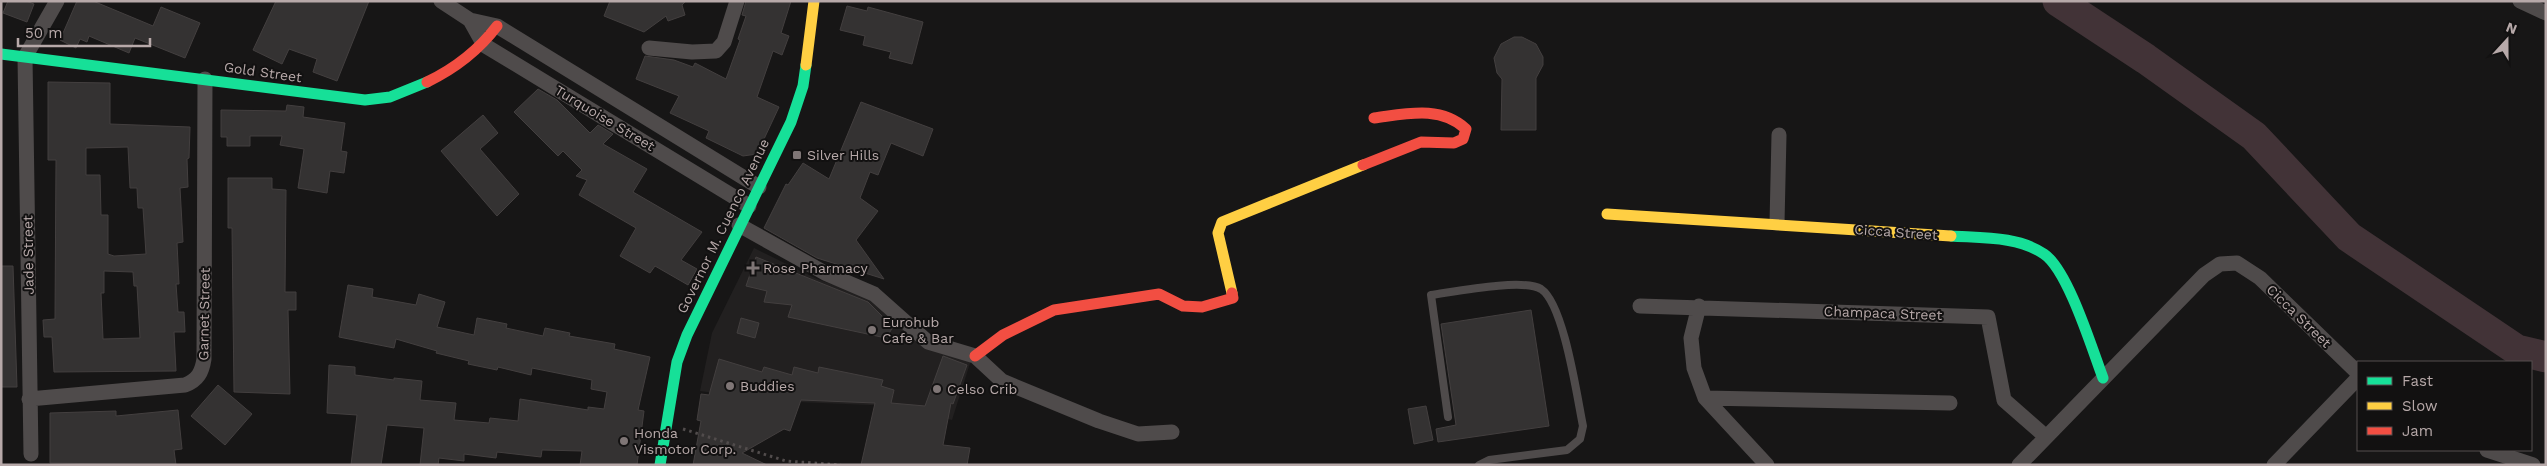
<svg xmlns="http://www.w3.org/2000/svg" width="2547" height="466" font-family="'Work Sans',sans-serif">
<style>
.built{fill:#222020}
.lines{fill:none;stroke-linecap:round;stroke-linejoin:round}
.river{stroke:#423337;stroke-width:31}
.building{fill:#343232;stroke:#433f3f;fill-rule:evenodd}
.path{stroke:#514c4c;stroke-width:3;stroke-dasharray:2.5 4;stroke-linecap:butt}
.lane{stroke:#4f4b4b;stroke-width:8}
.street{stroke:#4f4b4b;stroke-width:15}
.fast{stroke:#16e098;stroke-width:11}
.slow{stroke:#ffcf43;stroke-width:11}
.jam{stroke:#f24e42;stroke-width:11}
.poi-dot{fill:#7f7676;stroke:#121111;stroke-width:2}
.labels{text-anchor:middle;stroke-width:4;stroke-linejoin:round;paint-order:stroke}
.street-label{font-size:14px;fill:#b7a9a9;stroke:#121111}
.poi-label{font-size:14px;fill:#b7a9a9;stroke:#121111;text-anchor:start}
</style>
<rect width="100%" height="100%" fill="#171616"/>
<path class="built" d="M754 248 817 279 878 300 905 327 972 357 952 420 893 406 774 401 700 391 712 333Z"/>
<g class="lines">
<path class="river" d="M2058 1 2146 59 2254 136 2349 237 2517 350 2546 357"/>
</g>
<path class="building" d="M8 1H26L34 4 27 22 3 13Z
M77 1H93L153 26 161 7 200 23 185 58 135 38 129 53 89 36 87 42 80 39 76 48 60 40Z
M276 1H369L337 81 313 72 317 59 289 49 282 64 253 50Z
M610 1H686L682 5 685 15 668 21 666 16 644 32 604 16Z
M746 1H791L781 33 789 36 782 55 773 51 757 97 779 107 757 154 743 156 706 138 709 131 670 113 679 96 636 79 645 56 674 60 693 67 695 63 726 79 740 40 738 39 746 16 742 15Z
M847 6 867 11 868 7 923 22 912 64 889 58 891 52 863 45 865 36 840 30Z
M1514 37H1522L1536 44 1543 57V65L1536 78V130H1501L1502 79 1497 73 1494 58 1501 44Z
M48 82 110 83V124L190 127 189 158 187 159 188 187 180 188 183 242 177 243 179 284H176L178 312H184L185 332H174L176 371 54 372 52 337H44L43 320 55 319 56 160H48ZM128 147 130 188H137L138 208H143L146 254 114 256 108 254V215H101L100 175H86V148ZM104 271 133 272 134 286H137L140 338 103 339 101 293H104Z
M538 89 557 100 590 133 598 125 613 134 603 144 647 169 633 192 702 232 681 260 697 269 688 285 655 266 650 273 620 256 636 228 579 195 587 180 576 176 582 170 563 151 558 156 514 112Z
M861 102 933 129 923 156 891 143 878 175 870 172 860 198 878 211 856 240 884 279 817 258 764 228 786 184 788 185 803 163 829 179Z
M287 105 304 107 303 117 345 123 341 151 347 152 344 173 330 171 327 193 298 188 304 149 280 145 282 136H250V146H227V137H221V110L286 111Z
M483 115 498 133 480 149 519 194 497 216 441 151Z
M228 178H272V189L286 190 285 292H296V310H288L290 394 234 392 232 228H228Z
M756 257 868 302 893 327 886 338 788 317 792 305 764 302 767 291 746 286Z
M1 266H13L17 387H1Z
M348 285 373 289 372 297 416 305 419 294 445 302 437 327 474 335 477 318 507 324 506 328 543 336 545 328 570 333 569 336 615 344 614 349 650 357 638 410 644 411 637 465H580L582 451 542 450 541 457 497 452 496 458 464 454V461L439 458 438 465H420L424 428 387 425 381 465H351L357 415 327 413 329 365 355 367V375L394 380V378L422 381 420 400 456 403 454 420 489 423 490 418 518 421 520 399 588 410V407L604 409 607 392 591 389 592 380 532 368 531 375 498 367 497 370 468 364 469 361 436 353 437 351 396 339 394 348 339 337Z
M1531 310 1549 426 1438 442 1436 429 1456 425 1441 324Z
M741 318 759 323 755 338 737 333Z
M943 356 967 365 953 404 951 403 943 445 970 448 967 465H861L875 403 801 400 790 431 784 429 742 453 767 465H693L701 421 697 420 701 394 709 395 719 359 762 372 764 367 792 375 794 367 818 373 819 367 883 380 881 386 894 390 891 403 925 406Z
M218 385 252 414 225 445 191 416Z
M1426 406 1433 440 1414 444 1408 409Z
M178 410 182 449 174 450 176 465 50 463V413L116 411V416Z"/>
<g class="lines">
<path class="path" d="M683 429 786 461 841 465"/>
<path class="lane" d="M1448 417 1431 295C1453 292 1523 278 1541 289 1564 304 1577 397 1583 426L1580 439 1567 450 1489 460 1479 465"/>
<path class="street" d="M441 1 470 20 497 26 759 187
M2520 1 2546 13
M470 20 484 45 749 206
M649 48 692 52 716 51 724 42 737 1
M1777 223 1779 135
M739 225 825 273 874 294 928 342 975 356 1002 381 1099 421 1138 434 1172 432
M1640 306 1988 317 2004 400 2045 436
M1699 306 1691 338 1694 368 1705 398 1767 465
M1705 398 1950 403
M29 399 185 385C198 380 202 372 204 359L205 79
M2487 450 2533 465
M31 454 25 57 57 1
M2019 465 2204 275 2220 264 2237 263 2260 278 2358 373
M2274 465 2358 378"/>
<path class="fast" d="M1 54 365 100 390 97 427 82
M1951 236C1981 238 2018 236 2044 254 2068 270 2092 349 2103 378
M660 465 677 362 687 335 791 122 803 86 806 65"/>
<path class="slow" d="M806 65 814 1
M1607 214 1951 236
M1232 293 1218 233 1222 222 1363 165"/>
<path class="jam" d="M427 82C456 68 478 51 497 26
M1363 165 1421 142 1454 143 1463 139 1466 129C1440 105 1406 114 1374 118
M975 356 1003 335 1054 310 1159 294 1183 306 1202 307 1233 298 1232 293"/>
</g>
<g class="poi-dot">
<rect x="792" y="150" width="10" height="10" rx="2.5"/>
<path d="M750.5 260.5h5v5h5v5h-5v5h-5v-5h-5v-5h5z"/>
<circle cx="872" cy="330" r="5"/>
<circle cx="730" cy="386" r="5"/>
<circle cx="937" cy="389" r="5"/>
<circle cx="624" cy="441" r="5"/>
</g>
<g class="labels">
<g class="street-label">
<text transform="translate(263 72) rotate(8)" y="5">Gold Street</text>
<text transform="translate(605 118) rotate(31)" y="5">Turquoise Street</text>
<text transform="translate(723 226) rotate(-64)" y="5">Governor M. Cuenco Avenue</text>
<text transform="translate(1896 232) rotate(4)" y="5">Cicca Street</text>
<text transform="translate(28 255) rotate(-91)" y="5">Jade Street</text>
<text transform="translate(1883 313) rotate(2)" y="5">Champaca Street</text>
<text transform="translate(204 314) rotate(-89)" y="5">Garnet Street</text>
<text transform="translate(2299 316) rotate(44)" y="5">Cicca Street</text>
</g>
<g class="poi-label">
<text x="807" y="160">Silver Hills</text>
<text x="763" y="273">Rose Pharmacy</text>
<text x="882" y="327">Eurohub<tspan x="882" dy="16">Cafe &amp; Bar</tspan></text>
<text x="740" y="391">Buddies</text>
<text x="947" y="394">Celso Crib</text>
<text x="634" y="438">Honda<tspan x="634" dy="16">Vismotor Corp.</tspan></text>
</g>
</g>
<rect width="2547" height="466" fill="none" stroke="#b7a9a9" stroke-width="5"/>
<rect x="2357" y="361" width="175" height="90" fill="#121111" stroke="#544e4e"/>
<rect x="2367" y="377" width="25" height="8" fill="#16e098" stroke="#544e4e"/>
<text x="2402" y="386" font-size="15" fill="#b7a9a9">Fast</text>
<rect x="2367" y="402" width="25" height="8" fill="#ffcf43" stroke="#544e4e"/>
<text x="2402" y="411" font-size="15" fill="#b7a9a9">Slow</text>
<rect x="2367" y="427" width="25" height="8" fill="#f24e42" stroke="#544e4e"/>
<text x="2402" y="436" font-size="15" fill="#b7a9a9">Jam</text>
<g transform="translate(2507 40) rotate(21)" stroke="#121111" stroke-width="4" paint-order="stroke">
<path d="M0-4L9 19L0 12L-9 19Z" fill="#b7a9a9"/>
<text y="-8" font-size="14" font-weight="bold" text-anchor="middle" fill="#b7a9a9">N</text>
</g>
<path d="M18 38v8h132v-8" fill="none" stroke="#b7a9a9" stroke-width="2.5"/>
<text x="25" y="38" font-size="15" fill="#b7a9a9" stroke="#121111" stroke-width="4" paint-order="stroke">50 m</text>
</svg>
